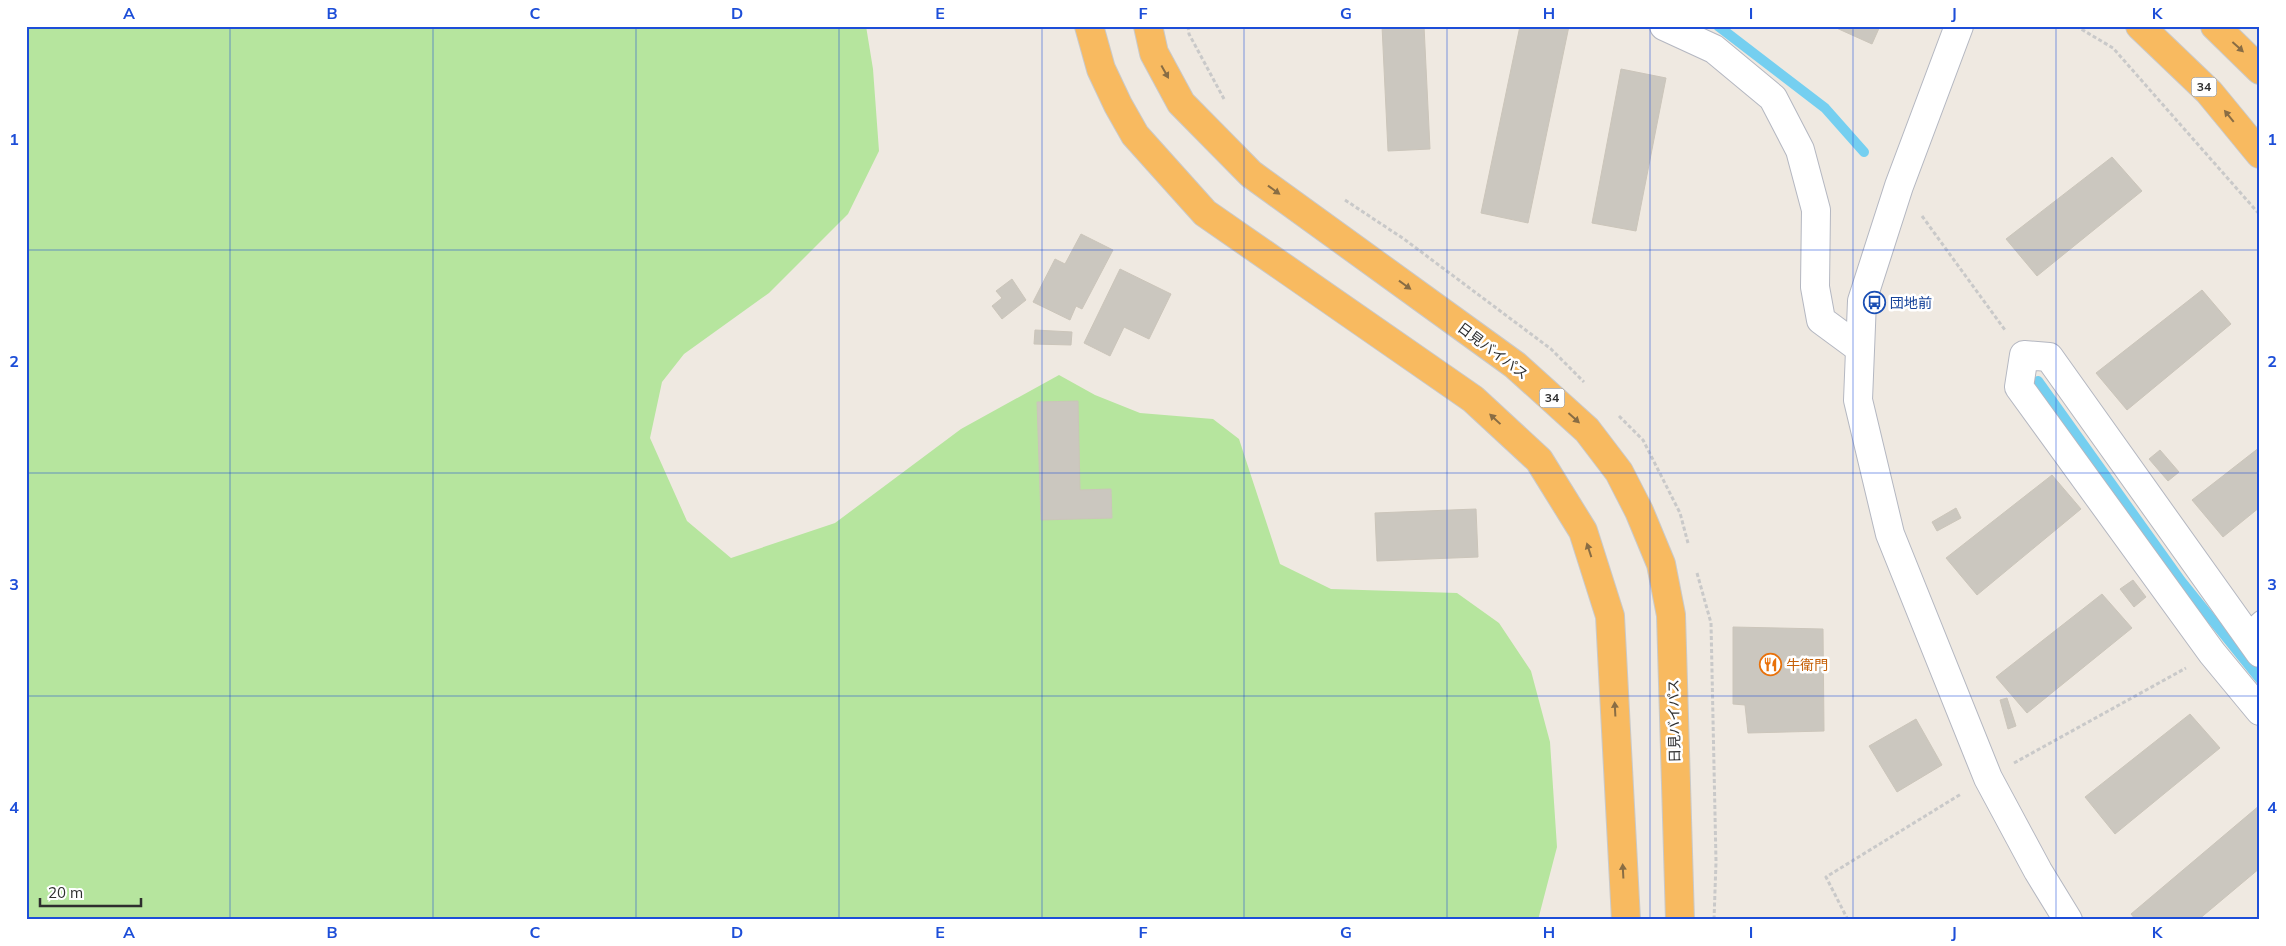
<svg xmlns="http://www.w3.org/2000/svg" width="2286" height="946" font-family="Mulish,'Noto Sans JP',sans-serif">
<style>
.green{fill:#b6e59e}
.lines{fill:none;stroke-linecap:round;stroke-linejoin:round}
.stream{stroke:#75cff0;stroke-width:10}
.building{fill:#cbc7bf;stroke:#cbc5ba}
.service-casing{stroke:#b4b7c1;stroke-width:16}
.minor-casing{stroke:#b4b7c1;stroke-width:30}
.tertiary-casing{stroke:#b4b7c1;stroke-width:30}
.trunk-casing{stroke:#c9c9c9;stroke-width:30}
.path{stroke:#c9c9c9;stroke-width:3;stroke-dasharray:4 2.5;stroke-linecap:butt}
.service{stroke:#fff;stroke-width:14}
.minor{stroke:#fff;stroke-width:28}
.tertiary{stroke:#fff;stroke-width:28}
.trunk{stroke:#f8ba60;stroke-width:28}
.oneway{fill:#896d44}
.grid{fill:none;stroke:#1d4ed8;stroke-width:1;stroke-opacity:0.55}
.labels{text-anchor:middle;stroke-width:5;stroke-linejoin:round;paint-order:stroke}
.shield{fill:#fff;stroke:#6d6d6d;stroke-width:1}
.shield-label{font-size:12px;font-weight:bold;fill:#2e2e2e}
.transit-label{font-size:14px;fill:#164399;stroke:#fff;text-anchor:start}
.street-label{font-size:14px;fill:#2e2e2e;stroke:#fff}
.food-label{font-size:14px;fill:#c56008;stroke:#fff;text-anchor:start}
.neatline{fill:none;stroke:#1d4ed8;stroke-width:2}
.grid-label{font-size:16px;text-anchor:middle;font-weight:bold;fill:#1d4ed8}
</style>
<rect width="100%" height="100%" fill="#efe9e1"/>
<path class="green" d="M26 26H866L873 69 879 151 848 214 769 293 684 354 662 382 650 438 687 521 731 558 835 523 961 429 1059 375 1095 395 1140 413 1213 419 1239 439 1280 564 1331 589 1457 593 1499 623 1531 671 1550 742 1557 847 1538 920H26Z"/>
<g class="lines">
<path class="stream" d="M1718 26 1825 108 1864 152
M2038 381 2181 581 2260 679"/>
</g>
<path class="building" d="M1382 26H1424L1430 149 1388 151Z
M1520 26H1569L1528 223 1481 213Z
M1832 26H1880L1872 44Z
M1621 69 1666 78 1636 231 1592 223Z
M2112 157 2142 191 2037 276 2006 239Z
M1081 234 1113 250 1082 309 1076 306 1070 320 1033 302 1055 259 1065 264Z
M1120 269 1171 294 1149 339 1124 327 1110 356 1084 343Z
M1012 279 1026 300 1002 319 992 306 1002 298 996 291Z
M2202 290 2231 324 2127 410 2096 373Z
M1035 330 1072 332 1071 345 1034 344Z
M1078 401 1080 490 1111 489 1112 518 1041 520 1037 402Z
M2260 447V507L2223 537 2192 500Z
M2160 450 2179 472 2168 481 2149 459Z
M2052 475 2081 509 1977 595 1946 558Z
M1956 508 1961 518 1937 531 1932 522Z
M1476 509 1478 557 1377 561 1375 513Z
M2133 580 2146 597 2134 607 2120 589Z
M2102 594 2132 628 2027 713 1996 677Z
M1733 627 1823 629 1824 731 1748 733 1745 705 1733 704Z
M2007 698 2016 726 2008 729 2000 700Z
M2190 714 2220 748 2115 834 2085 797Z
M1916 719 1942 765 1897 792 1869 746Z
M2260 805V868L2198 920H2136L2131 914Z"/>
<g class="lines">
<defs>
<path id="service" d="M2242 634 2260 618"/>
<path id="minor" d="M1664 26 1714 49 1773 98 1800 150 1816 210 1815 287 1821 320 1859 348
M2260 653 2049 357 2024 355 2019 387 2212 653 2260 711"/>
<path id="tertiary" d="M1959 26 1899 186 1862 301 1858 400 1890 534 1988 778 2038 871 2068 920"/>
<path id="trunk" d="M1089 26 1101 69 1118 105 1135 135 1205 213 1473 399 1539 460 1583 531 1610 616 1626 920
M1148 26 1154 53 1181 103 1251 174 1515 365 1587 430 1619 472 1639 511 1661 564 1671 615 1680 920
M2140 26 2209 92 2260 154
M2215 26 2260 70"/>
</defs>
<use href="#service" class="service-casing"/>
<use href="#minor" class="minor-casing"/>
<use href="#tertiary" class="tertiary-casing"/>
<use href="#trunk" class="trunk-casing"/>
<path class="path" d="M1188 26 1189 34 1224 99
M2076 26 2113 48 2260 215
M1345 200 1404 239 1551 349 1584 382
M1922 216 2005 330
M1619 416 1643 440 1680 513 1688 543
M1697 573 1711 623 1716 862 1714 920
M2014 763 2186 668
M1848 920 1826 877 1961 794"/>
<use href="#service" class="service"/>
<use href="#minor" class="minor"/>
<use href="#tertiary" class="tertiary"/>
<use href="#trunk" class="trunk"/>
</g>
<defs><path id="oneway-solid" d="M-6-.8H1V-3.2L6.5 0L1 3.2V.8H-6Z" transform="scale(1.25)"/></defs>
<g class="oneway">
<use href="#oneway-solid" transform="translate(2238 47) rotate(42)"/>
<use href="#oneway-solid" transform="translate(1165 72) rotate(61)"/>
<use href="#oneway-solid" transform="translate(2229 116) rotate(-129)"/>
<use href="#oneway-solid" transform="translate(1274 190) rotate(36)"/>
<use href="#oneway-solid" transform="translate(1405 285) rotate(36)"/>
<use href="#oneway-solid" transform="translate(1574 418) rotate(42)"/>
<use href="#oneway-solid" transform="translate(1495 419) rotate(-137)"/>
<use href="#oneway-solid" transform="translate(1589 550) rotate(-108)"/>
<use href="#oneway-solid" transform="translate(1615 709) rotate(-93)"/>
<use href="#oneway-solid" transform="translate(1623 871) rotate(-93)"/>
</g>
<path class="grid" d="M230 26V920M433 26V920M636 26V920M839 26V920M1042 26V920M1244 26V920M1447 26V920M1650 26V920M1853 26V920M2056 26V920M26 250H2260M26 473H2260M26 696H2260"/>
<defs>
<symbol id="bus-ring" viewBox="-11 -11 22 22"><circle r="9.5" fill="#fff" stroke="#1a4fb4" stroke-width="1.5"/><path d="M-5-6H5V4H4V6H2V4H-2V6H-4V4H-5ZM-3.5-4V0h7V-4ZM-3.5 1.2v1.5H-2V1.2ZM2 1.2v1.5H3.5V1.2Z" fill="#1a4fb4"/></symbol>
<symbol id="restaurant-ring" viewBox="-11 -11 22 22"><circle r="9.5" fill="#fff" stroke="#e8710a" stroke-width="1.5"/><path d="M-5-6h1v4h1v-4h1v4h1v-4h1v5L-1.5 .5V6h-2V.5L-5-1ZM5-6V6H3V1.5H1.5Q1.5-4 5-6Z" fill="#e8710a"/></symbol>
</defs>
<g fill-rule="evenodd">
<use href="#bus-ring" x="1862" y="290" width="25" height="25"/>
<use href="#restaurant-ring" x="1758" y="652" width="25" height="25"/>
</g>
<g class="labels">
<g class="shield">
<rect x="2191.5" y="77.5" width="25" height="19" rx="4"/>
<rect x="1539.5" y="388.5" width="25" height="19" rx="4"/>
</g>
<g class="shield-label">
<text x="2204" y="91">34</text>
<text x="1552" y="402">34</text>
</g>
<g class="transit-label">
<text x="1890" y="308">団地前</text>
</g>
<g class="street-label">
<text transform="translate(1493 351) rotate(37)" y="5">日見バイパス</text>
<text transform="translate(1674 721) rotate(-91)" y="5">日見バイパス</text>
</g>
<g class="food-label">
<text x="1786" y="670">牛衛門</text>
</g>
</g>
<rect width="2286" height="946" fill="none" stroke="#ffffff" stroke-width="55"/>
<path d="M40 898v8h101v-8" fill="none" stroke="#2e2e2e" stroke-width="2.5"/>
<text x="48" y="898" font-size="15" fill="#2e2e2e" stroke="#ffffff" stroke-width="4" paint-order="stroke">20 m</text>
<rect x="28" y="28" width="2230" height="890" class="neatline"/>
<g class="grid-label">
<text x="129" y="19">A</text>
<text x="332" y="19">B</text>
<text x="535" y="19">C</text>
<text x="737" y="19">D</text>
<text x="940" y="19">E</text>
<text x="1143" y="19">F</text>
<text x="1346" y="19">G</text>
<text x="1549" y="19">H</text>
<text x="1751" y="19">I</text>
<text x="1954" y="19">J</text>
<text x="2157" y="19">K</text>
<text x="14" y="145">1</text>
<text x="2272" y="145">1</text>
<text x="14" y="367">2</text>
<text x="2272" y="367">2</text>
<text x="14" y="590">3</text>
<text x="2272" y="590">3</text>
<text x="14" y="813">4</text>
<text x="2272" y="813">4</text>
<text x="129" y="938">A</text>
<text x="332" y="938">B</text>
<text x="535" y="938">C</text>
<text x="737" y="938">D</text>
<text x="940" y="938">E</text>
<text x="1143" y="938">F</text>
<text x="1346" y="938">G</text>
<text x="1549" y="938">H</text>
<text x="1751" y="938">I</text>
<text x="1954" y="938">J</text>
<text x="2157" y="938">K</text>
</g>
</svg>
